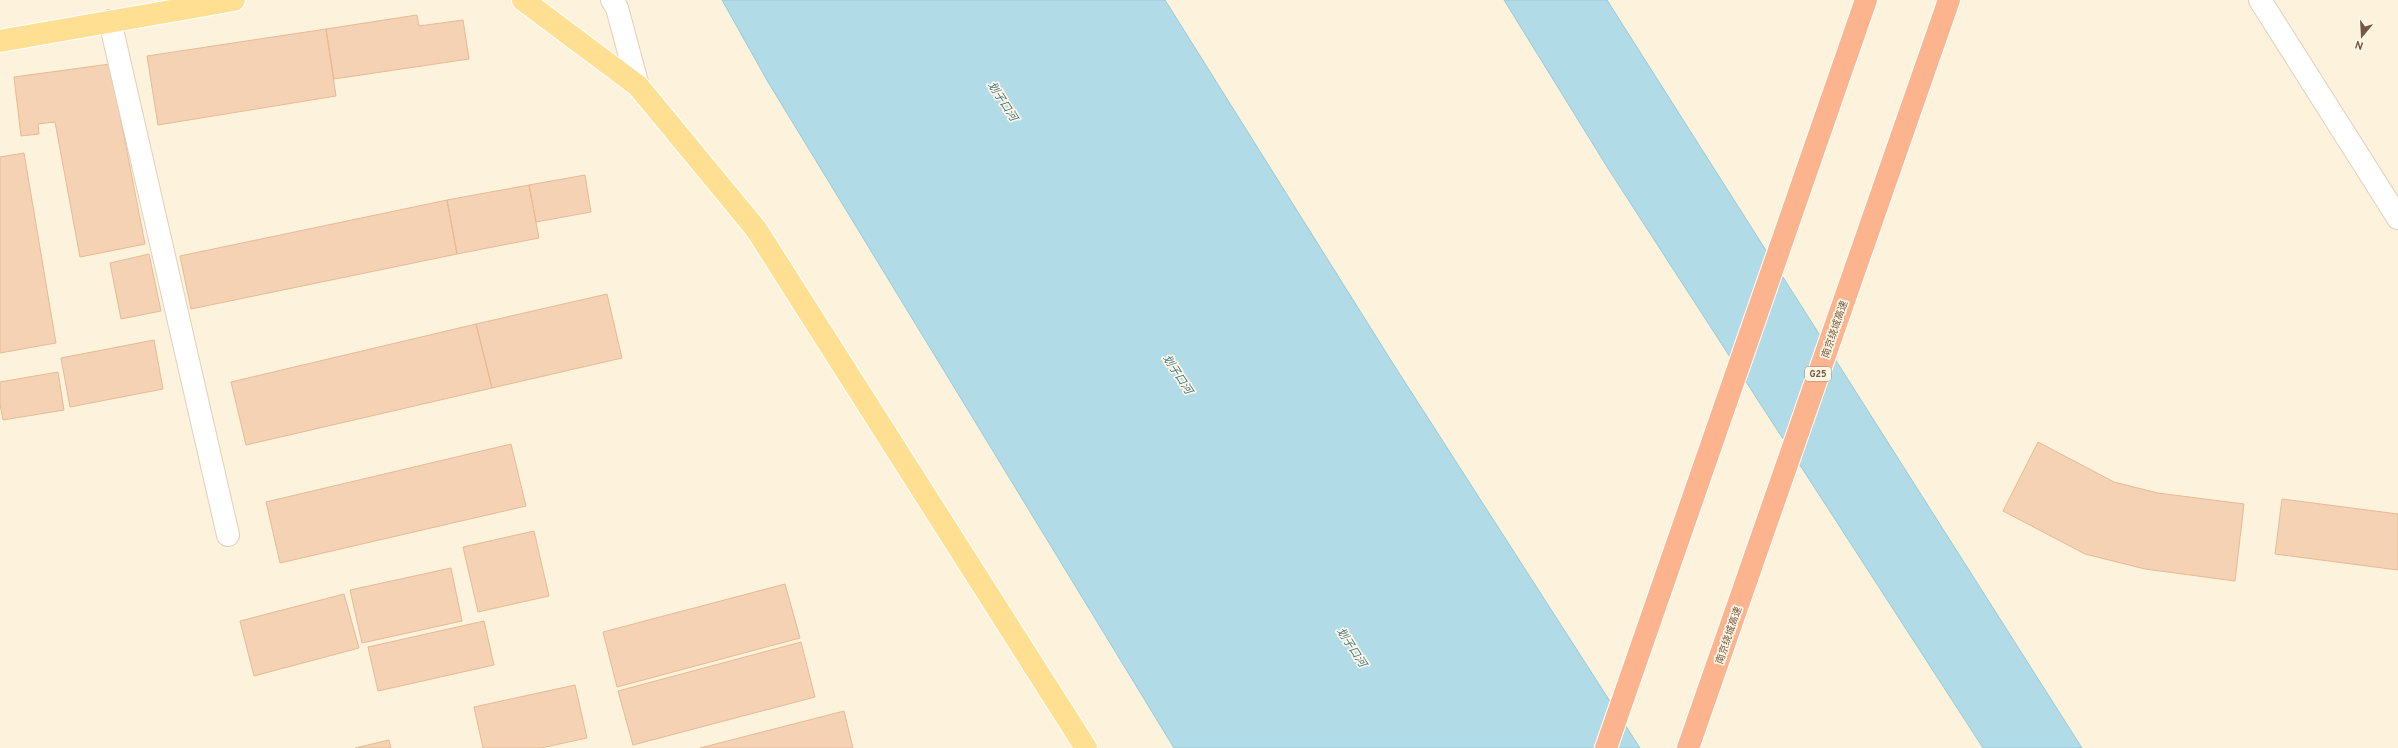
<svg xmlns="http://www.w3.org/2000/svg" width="2398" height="748" font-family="Overpass,'Noto Sans SC',sans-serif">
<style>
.water{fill:#b1dbe7;stroke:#97cad9}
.building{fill:#f4d2b3;stroke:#e7ba93}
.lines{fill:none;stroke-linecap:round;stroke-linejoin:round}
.minor-casing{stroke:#e1cfb9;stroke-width:24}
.major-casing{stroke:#fff;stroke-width:24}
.highway-casing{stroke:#fff;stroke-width:24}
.minor{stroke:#fff;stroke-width:22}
.major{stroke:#ffdf92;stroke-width:22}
.highway{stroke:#fcb48f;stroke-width:22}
.labels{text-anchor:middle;stroke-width:3.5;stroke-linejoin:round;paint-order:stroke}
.shield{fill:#fff7e4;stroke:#9d8875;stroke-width:1}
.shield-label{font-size:9px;font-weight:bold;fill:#735945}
.street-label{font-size:10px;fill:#735945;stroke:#fff7e4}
.water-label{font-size:11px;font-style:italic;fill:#3d7689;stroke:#fff7e4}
</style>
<rect width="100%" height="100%" fill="#fdf3dd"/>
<path class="water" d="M722 0H1165L1392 362 1640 748H1174L768 82Z
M1504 0H1607L2082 748H1983L1609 170Z"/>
<path class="building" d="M417 15 419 26 463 20 469 59 334 79 326 29Z
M326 29 336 96 158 125 147 56Z
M110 64 145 244 80 257 55 122 38 124 39 134 21 136 14 77Z
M24 153 56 343 0 353V157Z
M585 175 591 212 536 222 529 185Z
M529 185 539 238 457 254 447 200Z
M447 200 457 254 191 309 180 256Z
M149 254 161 311 121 319 110 263Z
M607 294 622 358 492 388 476 324Z
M476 324 492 388 246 445 231 382Z
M154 340 163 389 70 407 61 358Z
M58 372 64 410 3 420 0 404V382Z
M2038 442 2114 482 2158 493 2244 504 2235 581 2145 569 2085 554 2003 511Z
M511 444 526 506 280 563 266 502Z
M2282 499 2398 514V570L2275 554Z
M534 531 549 596 478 612 463 547Z
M451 568 462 621 362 643 350 590Z
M785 584 800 638 617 687 603 632Z
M344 594 359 648 254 676 240 621Z
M484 621 494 665 378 691 368 647Z
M801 642 815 697 633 745 618 691Z
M575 685 587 738 541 748H483L474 707Z
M844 711 853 748H700Z
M389 740 391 748H355Z"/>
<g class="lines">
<defs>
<path id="minor" d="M612 0 617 8 638 86
M2260 0 2398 218
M110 21 228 535"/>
<path id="major" d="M523 0 638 86 756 229 1086 748
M0 41 234 0"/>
<path id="highway" d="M1606 748 1866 0
M1688 748 1949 0"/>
</defs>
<use href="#minor" class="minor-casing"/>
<use href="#major" class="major-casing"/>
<use href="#highway" class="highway-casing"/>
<use href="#minor" class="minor"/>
<use href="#major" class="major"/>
<use href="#highway" class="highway"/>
</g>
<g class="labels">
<rect class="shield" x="1805" y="367" width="26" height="14" rx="3"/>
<g class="shield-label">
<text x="1818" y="377">G25</text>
</g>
<g class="street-label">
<text transform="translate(1834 329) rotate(-71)" y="4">南京绕城高速</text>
<text transform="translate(1728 635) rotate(-71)" y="4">南京绕城高速</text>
</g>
<g class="water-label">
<text transform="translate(1003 101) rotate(57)" y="4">划子口河</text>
<text transform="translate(1178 374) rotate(57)" y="4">划子口河</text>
<text transform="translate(1352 647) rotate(57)" y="4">划子口河</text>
</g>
</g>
<g transform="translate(2362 36) rotate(198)" stroke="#fff7e4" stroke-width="3" paint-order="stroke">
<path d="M0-3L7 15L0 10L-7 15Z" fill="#735945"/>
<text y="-6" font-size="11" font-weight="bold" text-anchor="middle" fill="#735945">N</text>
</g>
</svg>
